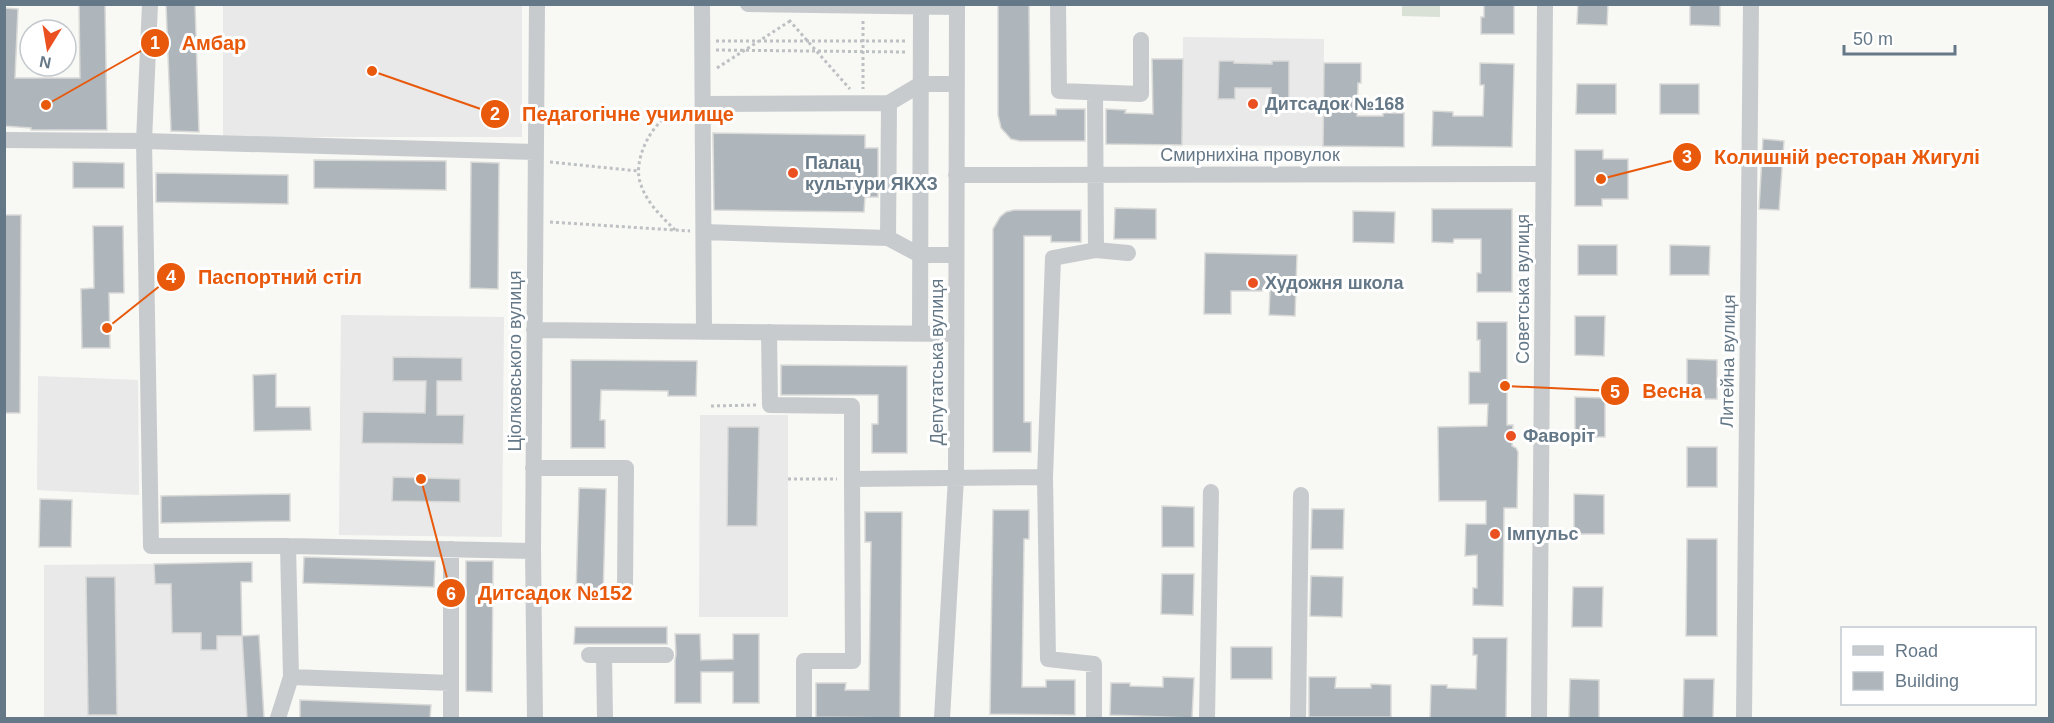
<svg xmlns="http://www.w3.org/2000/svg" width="2054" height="723" font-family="Helvetica,sans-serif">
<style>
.built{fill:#e8e9e8}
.green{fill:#d9e0d5}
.building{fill:#aeb6bc;stroke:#d9d9d7;stroke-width:1.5}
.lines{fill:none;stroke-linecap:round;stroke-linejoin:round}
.path{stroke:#bec1c3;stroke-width:3;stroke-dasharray:3 3;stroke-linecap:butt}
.minor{stroke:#c7cbce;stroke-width:16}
.poi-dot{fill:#eb5020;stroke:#fff;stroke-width:2}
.labels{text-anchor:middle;stroke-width:6;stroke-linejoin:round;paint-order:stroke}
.poi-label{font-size:18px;font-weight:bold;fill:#657887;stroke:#fff;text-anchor:start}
.street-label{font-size:18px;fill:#657887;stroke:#fff}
.leader{fill:none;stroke:#e8590c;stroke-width:2}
.callout-dot{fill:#e8590c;stroke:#fff;stroke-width:2}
.mark-label{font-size:18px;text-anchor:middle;font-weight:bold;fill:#fff}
.callout-label{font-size:20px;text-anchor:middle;font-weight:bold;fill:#e8590c;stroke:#fff;stroke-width:6;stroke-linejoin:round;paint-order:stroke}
</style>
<rect width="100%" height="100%" fill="#f8f8f4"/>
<path class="built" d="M223 5H522V137H223Z
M1183 37 1324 39 1323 146 1182 145Z
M341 315 504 317 502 537 339 535Z
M38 376 138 380 139 495 37 490Z
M700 415H788V617H699Z
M154 564 155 584 224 583 225 636H242L247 718H44V565Z"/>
<path class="green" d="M1402 5H1440V17L1402 16Z"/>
<path class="building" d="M79 4H105L107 130H31V128L4 126V8L18 9 15 78H80Z
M166 4H195L199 132 171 131Z
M998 4H1029L1030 115H1056V109H1085V141H1020L1011 139 1001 128 998 115Z
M1484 4H1514V34H1481V17H1484Z
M1578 4H1608L1607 25 1577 24Z
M1690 4H1720V26L1690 25Z
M1152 59H1183L1182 145 1106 144V109L1126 110 1125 113 1153 114Z
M1219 61H1234V63L1272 64V61H1289V99H1271V88H1235V99H1218Z
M1324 63H1361V83H1358L1357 116H1383V113H1404V147L1323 146Z
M1480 63 1514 64 1512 147 1432 146 1433 111 1453 112V116H1483L1484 85H1480Z
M1577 84H1616V114H1576Z
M1660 84H1699V114H1660Z
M713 133 865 135V148H878V197H865L864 212 714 210Z
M1763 139 1784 141 1779 210 1759 209Z
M1575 150H1603V159H1628V199H1602V206H1575Z
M314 160 446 161V190L314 188Z
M73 162 124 163V188H73Z
M471 162 499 163 498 289 470 288Z
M156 173 288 175V204L156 202Z
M1115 208 1156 209V239H1114Z
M1432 209H1512V292H1477V273H1481V239H1454L1453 243 1432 242Z
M1014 210H1081V242H1051V236H1024V422H1031V452H993V229L1000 217 1006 212Z
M1353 211 1395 212 1394 243 1353 242Z
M4 215H21L20 413H4Z
M93 226H123L124 293H109L110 348H82L81 289 94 288Z
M1578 245H1617V275H1578Z
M1670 245 1710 246 1709 275H1670Z
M1205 253 1297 255 1295 316 1269 315 1270 291H1231V314H1204Z
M1575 316H1605L1604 356 1575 355Z
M1477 322H1507V425H1513L1512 446 1516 448 1518 452 1517 508H1504L1503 606 1473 605V588H1477V555L1465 556 1466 524H1486V501H1439L1438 427 1487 426 1488 404H1469V372H1480V340H1477Z
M393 357 462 358V381H437V415H464L463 444 362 443 363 412 425 413 426 381H393Z
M1687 359 1717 360V399H1687Z
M571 360 697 361 696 396H668V391L601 390 600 420H605V448H571Z
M781 365 907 366V453H872V424H878V395H781Z
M276 374V407H310L311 430 254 431 253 375Z
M1575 397 1605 398V437H1575Z
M728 427H759L757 526H727Z
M1687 447H1717V487H1687Z
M393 477 460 479V502L392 501Z
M579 488 606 489 603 597 576 596Z
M290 494V521L161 523V496Z
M1574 494 1604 495V534H1574Z
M40 499 72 500 71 547H39Z
M1162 506 1194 507V547H1162Z
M1312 509H1344L1343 549H1311Z
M993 510H1029V539H1024L1022 687H1046V680H1075V715L990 714Z
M865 512H902L900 718 816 717V683H846L845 690H869L871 542H865Z
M1687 539H1717V636H1686Z
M304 557 435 561 434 587 303 583Z
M466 561H493L492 692 466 691Z
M252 562V582H241L242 636H217V650H201V633H172L171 584H155L154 564Z
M1162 574H1194L1193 615 1161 614Z
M1311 576 1343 577 1342 617 1310 616Z
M86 577H115L117 715H88Z
M1573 587H1603L1602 627H1572Z
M575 627H667V644H574Z
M675 634H700L701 660 733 659V634H759V703H733V672H701V703H675V661L676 654Z
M259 635 264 718H247L242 636Z
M1473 638H1507L1506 718H1430L1431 685H1447V688L1476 689 1477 655H1473Z
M1231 647H1272V679H1231Z
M1163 677 1194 678 1192 718 1110 715 1111 683H1130V686L1163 687Z
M1309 677H1336L1335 688H1371V684L1391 685V717H1309Z
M1570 679 1599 680V718H1569Z
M1684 679H1714L1713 718H1683Z
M300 700 431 705 430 718H300Z"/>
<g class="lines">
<path class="path" d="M789 20 850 89
M863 21V89
M716 41H908
M716 50 907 52
M717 68 790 21
M550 162 638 171
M550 222 690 231
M675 230C662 217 647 203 641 185 632 163 649 127 669 115 674 112 682 111 687 109
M711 406 756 405
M788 479H837"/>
<path class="minor" d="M150 4 144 141 536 152
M702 4 704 332
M748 4 957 7
M1058 4 1059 91 1141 94V40
M1095 93 1096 250
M703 104 889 103 921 84H957
M4 140 144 141 151 546H288L533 551
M956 175 1543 174
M704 232 888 238 920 255H956
M888 238 889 103
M534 330 956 334
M769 332 770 405 852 406V479
M920 333 921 7
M533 468H626L625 586
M589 655H666
M604 655 605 718
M291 677 451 683
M278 718 291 677 288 546
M451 718V549
M535 718 533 551 537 4
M804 718V661H853L852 479 1045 477
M942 718 956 478 957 4
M1094 718V664L1048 659 1045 477 1053 258 1096 250 1128 253
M1207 718 1211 492
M1298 718 1301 495
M1539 718 1545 4
M1744 718 1751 4"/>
</g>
<g class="poi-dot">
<circle cx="1253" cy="104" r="6"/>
<circle cx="793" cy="173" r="6"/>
<circle cx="1253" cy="283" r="6"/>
<circle cx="1511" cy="436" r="6"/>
<circle cx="1495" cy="534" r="6"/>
</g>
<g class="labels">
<g class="poi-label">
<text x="1265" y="110">Дитсадок №168</text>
<text x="805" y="169">Палац<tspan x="805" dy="21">культури ЯКХЗ</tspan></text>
<text x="1265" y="289">Художня школа</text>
<text x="1523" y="442">Фаворіт</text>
<text x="1507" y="540">Імпульс</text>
</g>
<g class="street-label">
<text x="1250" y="161">Смирнихіна провулок</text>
<text transform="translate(1523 289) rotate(-90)" y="6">Советська вулиця</text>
<text transform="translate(515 361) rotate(-90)" y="6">Ціолковського вулиця</text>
<text transform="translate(1728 361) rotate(-89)" y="6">Литейна вулиця</text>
<text transform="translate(937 362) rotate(-90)" y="6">Депутатська вулиця</text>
</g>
</g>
<path class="leader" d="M46 105L155 43M372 71L495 114M1601 179L1687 157M107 328L171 277M1505 386L1615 391M421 479L451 593"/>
<g class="callout-dot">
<circle cx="46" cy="105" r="6"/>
<circle cx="372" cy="71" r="6"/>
<circle cx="1601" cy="179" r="6"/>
<circle cx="107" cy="328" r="6"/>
<circle cx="1505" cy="386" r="6"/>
<circle cx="421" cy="479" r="6"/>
<circle cx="155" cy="43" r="15"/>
<circle cx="495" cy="114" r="15"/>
<circle cx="1687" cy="157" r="15"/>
<circle cx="171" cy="277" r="15"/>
<circle cx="1615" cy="391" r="15"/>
<circle cx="451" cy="593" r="15"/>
</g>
<g class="mark-label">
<text x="155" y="49">1</text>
<text x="495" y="120">2</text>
<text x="1687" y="163">3</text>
<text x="171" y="283">4</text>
<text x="1615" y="398">5</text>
<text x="451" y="600">6</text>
</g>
<g class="callout-label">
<text x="214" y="50">Амбар</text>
<text x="628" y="121">Педагогічне училище</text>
<text x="1847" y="164">Колишній ресторан Жигулі</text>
<text x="280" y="284">Паспортний стіл</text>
<text x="1672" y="398">Весна</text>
<text x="555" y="600">Дитсадок №152</text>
</g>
<rect width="2054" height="723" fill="none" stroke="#657887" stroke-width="12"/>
<rect x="1841" y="627" width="195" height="78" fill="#ffffff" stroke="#c1c9cf" stroke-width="1.5"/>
<rect x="1853" y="646" width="30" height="9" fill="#c7cbce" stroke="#c1c9cf" stroke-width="1.5"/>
<text x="1895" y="657" font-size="18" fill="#657887">Road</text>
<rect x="1853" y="672" width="30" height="18" fill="#aeb6bc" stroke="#c1c9cf" stroke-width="1.5"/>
<text x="1895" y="687" font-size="18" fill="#657887">Building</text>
<g transform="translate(48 48) rotate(191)"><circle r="28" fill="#ffffff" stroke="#c1c9cf" stroke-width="1.5"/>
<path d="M0-4.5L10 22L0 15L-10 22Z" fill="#eb5020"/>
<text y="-9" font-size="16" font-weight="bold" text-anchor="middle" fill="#657887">N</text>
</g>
<path d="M1844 45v9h111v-9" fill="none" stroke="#657887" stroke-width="3"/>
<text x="1853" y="45" font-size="18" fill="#657887" stroke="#ffffff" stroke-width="4.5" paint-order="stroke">50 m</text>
</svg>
